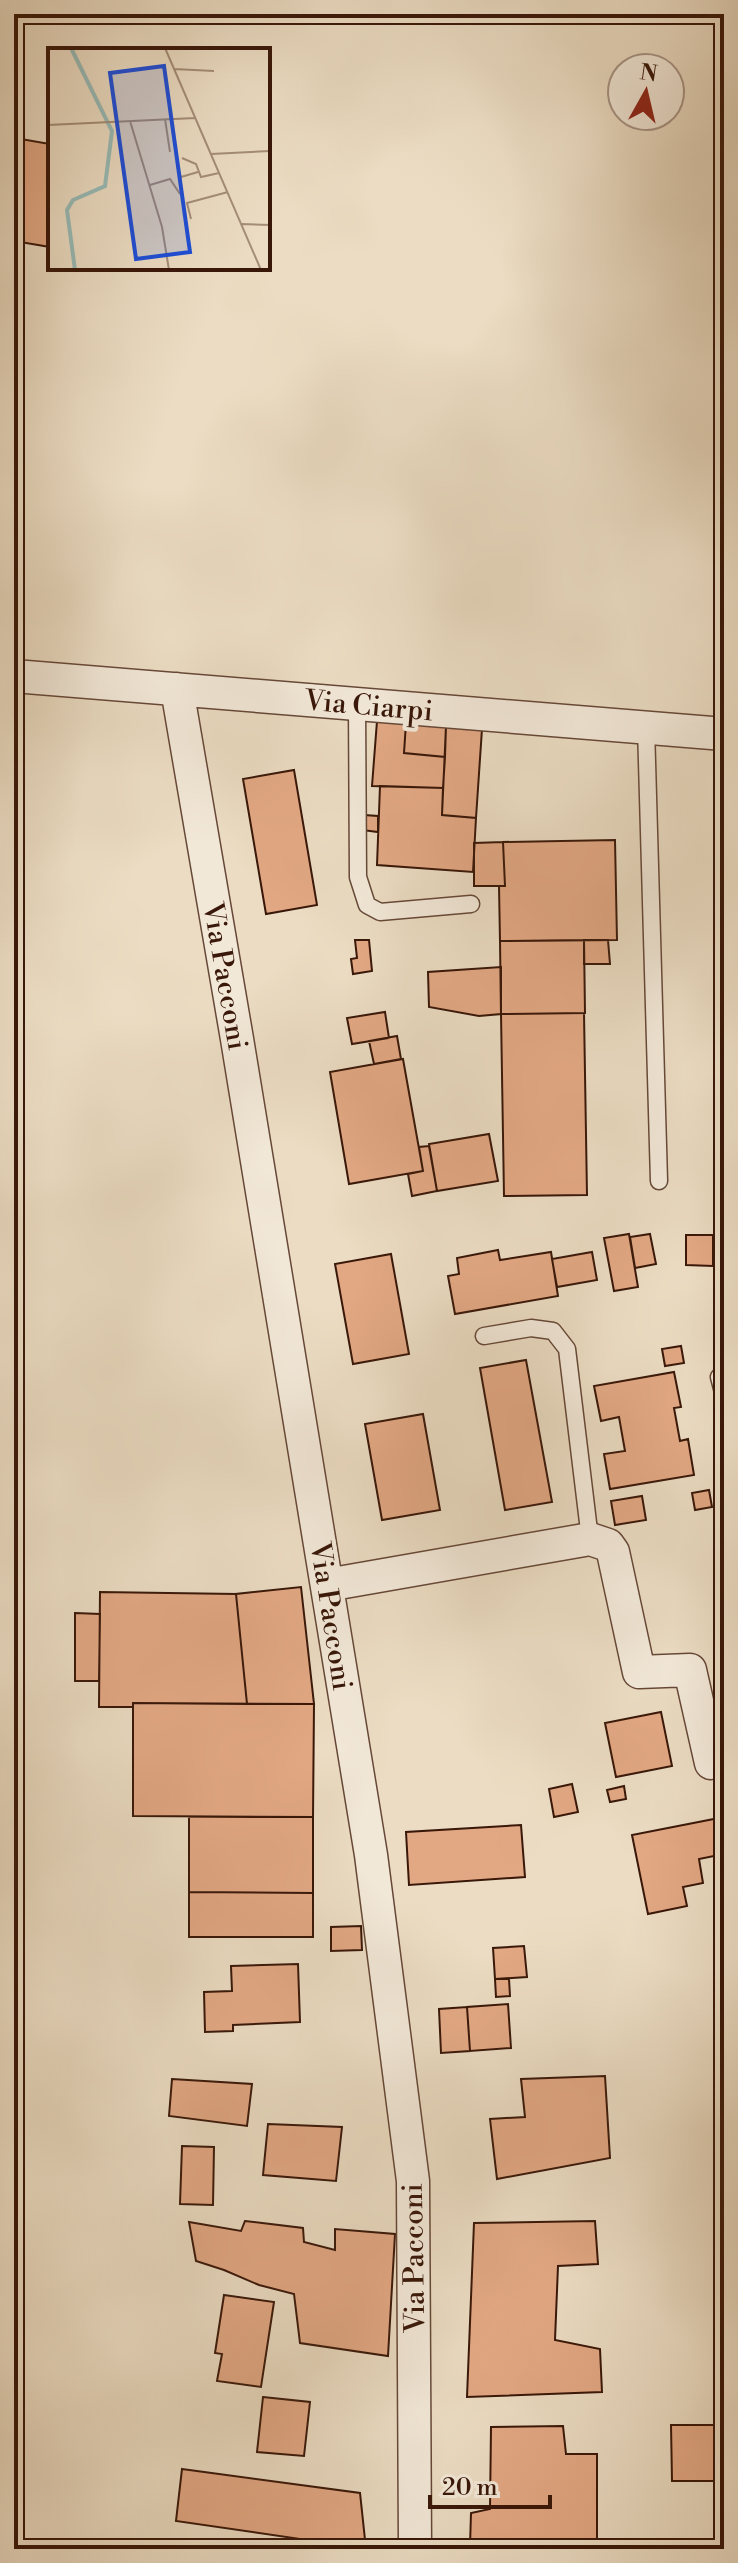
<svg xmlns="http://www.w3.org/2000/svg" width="738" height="2563" font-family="'Libre Bodoni',serif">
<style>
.building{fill:#e2a884;stroke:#391709;stroke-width:2}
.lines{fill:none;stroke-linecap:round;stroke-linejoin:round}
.service-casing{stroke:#664838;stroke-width:19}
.minor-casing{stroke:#664838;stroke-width:35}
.service{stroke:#f2e8d8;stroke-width:16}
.minor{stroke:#f2e8d8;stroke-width:32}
.labels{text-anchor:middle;stroke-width:8;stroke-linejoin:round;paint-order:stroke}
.street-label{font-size:28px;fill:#391709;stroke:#f2e8d8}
.inset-river{fill:none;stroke:#98bbb7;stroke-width:4}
.inset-road{fill:none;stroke:#a48d79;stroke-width:2}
.view{fill:#1d4ed8;fill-opacity:0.15;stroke:#1d4ed8;stroke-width:4}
.inset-edge{fill:none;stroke:#391709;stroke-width:4}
</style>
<rect width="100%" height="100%" fill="#ebdcc3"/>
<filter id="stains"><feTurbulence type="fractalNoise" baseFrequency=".0025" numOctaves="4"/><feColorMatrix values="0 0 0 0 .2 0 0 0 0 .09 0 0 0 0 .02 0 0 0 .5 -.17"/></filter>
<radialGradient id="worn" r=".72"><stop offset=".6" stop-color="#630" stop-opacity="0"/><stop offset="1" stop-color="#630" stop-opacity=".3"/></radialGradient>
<path class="building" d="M15 138 50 144V247L14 241Z
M377 721 406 723 404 753 445 757 443 788 372 786Z
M406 723 446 726 445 757 404 753Z
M446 726 482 729 476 818 442 815Z
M294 770 317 905 266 914 243 779Z
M380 786 443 788 442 815 476 818 473 872 377 865Z
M364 815 378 816V832L362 830Z
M615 840 617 940 500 941 499 886H505L503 842Z
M503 842 505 886H474V843Z
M355 940H369L372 971 353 974 351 959 357 958Z
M584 940 585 1013 501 1014 500 941Z
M584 940H608L610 964H584Z
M501 967V1014L479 1016 429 1007 428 972Z
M385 1012 389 1038 352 1044 347 1018Z
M584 1013 587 1195 504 1196 501 1014Z
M397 1036 401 1059 374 1064 369 1041Z
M403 1059 423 1171 349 1184 330 1072Z
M489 1134 498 1181 437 1191 429 1144Z
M429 1146 437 1191 412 1196 408 1174 423 1171 419 1147Z
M629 1234 638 1287 614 1291 604 1238Z
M650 1234 656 1264 635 1268 630 1237Z
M686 1235H713V1266L686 1265Z
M498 1250 500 1260 551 1252 558 1296 455 1314 448 1276 459 1274 457 1258Z
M592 1252 597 1280 557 1287 552 1259Z
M391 1254 409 1354 353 1364 335 1264Z
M681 1346 684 1363 665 1366 662 1349Z
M526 1360 552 1502 505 1510 480 1368Z
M674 1372 681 1407 674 1408 680 1441 688 1439 694 1475 610 1489 604 1454 625 1451 619 1417 601 1421 594 1386Z
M423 1414 440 1510 382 1520 365 1424Z
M709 1490 712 1507 695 1510 692 1493Z
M642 1496 646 1520 615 1525 611 1501Z
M301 1587 314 1704H247L236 1594Z
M100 1592 236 1594 247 1704 133 1703V1707H99Z
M75 1613 100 1614 99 1681H75Z
M133 1703 314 1704 313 1817 133 1816Z
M661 1712 672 1766 616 1777 605 1723Z
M572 1784 578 1812 554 1817 549 1789Z
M624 1786 626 1799 610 1802 607 1790Z
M189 1817H313V1893L189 1892Z
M719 1818 724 1854 699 1859 703 1883 683 1887 687 1906 648 1914 632 1835Z
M521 1825 525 1877 409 1885 406 1832Z
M189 1892 313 1893V1937H189Z
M361 1926 362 1950 331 1951V1927Z
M524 1946 527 1977 495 1979 493 1948Z
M298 1964 300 2022 233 2025V2031L205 2032 204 1992 232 1991 231 1966Z
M495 1979H509L510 1996 496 1997Z
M508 2004 511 2048 470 2051 467 2007Z
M467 2007 470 2051 441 2053 439 2009Z
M605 2076 610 2158 497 2179 490 2119 525 2117 521 2079Z
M172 2079 252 2084 247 2126 169 2116Z
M268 2124 342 2127 336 2181 263 2175Z
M182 2146 214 2147 213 2205 180 2204Z
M245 2221 303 2228 304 2242 335 2250V2229L395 2234 388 2356 300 2343 294 2294 259 2285 224 2270 196 2261 189 2222 241 2231Z
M595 2221 598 2264 558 2266 555 2340 600 2349 602 2392 467 2397 474 2223Z
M224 2295 274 2302 261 2387 217 2381 222 2354 215 2353Z
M263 2397 310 2402 304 2456 257 2452Z
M671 2425H722V2481H672Z
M563 2426 566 2454H597V2549H490L470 2546 471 2513 490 2509 491 2427Z
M182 2469 360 2493 366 2549H321V2542L176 2521Z"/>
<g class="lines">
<defs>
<path id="service" d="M357 704 358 877 367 905 380 912 471 904
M646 727 659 1181
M484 1336 531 1328 553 1331 567 1349 590 1539
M719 1377 724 1396"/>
<path id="minor" d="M14 676 724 734
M177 689 237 1039 371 1855 413 2181 415 2549
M327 1585 590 1539 608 1545 613 1552 639 1672 690 1670 711 1763"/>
</defs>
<use href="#service" class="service-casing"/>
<use href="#minor" class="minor-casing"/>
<use href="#service" class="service"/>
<use href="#minor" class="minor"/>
</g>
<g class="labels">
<g class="street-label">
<text transform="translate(369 705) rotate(5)" y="10">Via Ciarpi</text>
<text transform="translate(226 976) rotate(80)" y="10">Via Pacconi</text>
<text transform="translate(332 1616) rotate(81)" y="10">Via Pacconi</text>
<text transform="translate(413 2258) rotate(-91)" y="10">Via Pacconi</text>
</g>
</g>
<g transform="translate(48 48)">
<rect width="222" height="222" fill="#ebdcc3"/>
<path class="inset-river" d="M23 0 64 83 57 138 25 152 19 162 27 222"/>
<path class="inset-road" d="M117 0 213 222M126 21 166 23M117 71 122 104M82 73 114 179 121 222M0 77 147 70M163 106 222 103M134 110 148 116 153 129 171 125M129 118 133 129 150 124M102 137 122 131 132 146M143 171 139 155 180 144M194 176 222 177"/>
<path class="view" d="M116 18 142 204 88 211 62 25Z"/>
<rect width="222" height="222" class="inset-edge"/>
</g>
<rect width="738" height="2563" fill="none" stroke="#ebdcc3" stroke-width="48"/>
<rect x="16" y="16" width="706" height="2531" fill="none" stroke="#391709" stroke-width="4"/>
<rect x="24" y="24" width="690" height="2515" fill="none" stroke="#391709" stroke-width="2"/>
<g transform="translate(646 92) rotate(8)"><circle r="38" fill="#f2e8d8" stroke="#a89485" stroke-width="2"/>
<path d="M0-6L14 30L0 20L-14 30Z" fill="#8f2418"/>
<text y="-12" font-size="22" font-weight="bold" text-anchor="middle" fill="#391709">N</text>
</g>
<path d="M430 2495v12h120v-12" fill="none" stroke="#391709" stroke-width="4"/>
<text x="442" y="2495" font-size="24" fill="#391709" stroke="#f2e8d8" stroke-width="6" paint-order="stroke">20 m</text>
<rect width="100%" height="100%" filter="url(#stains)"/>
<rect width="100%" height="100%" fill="url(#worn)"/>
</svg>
